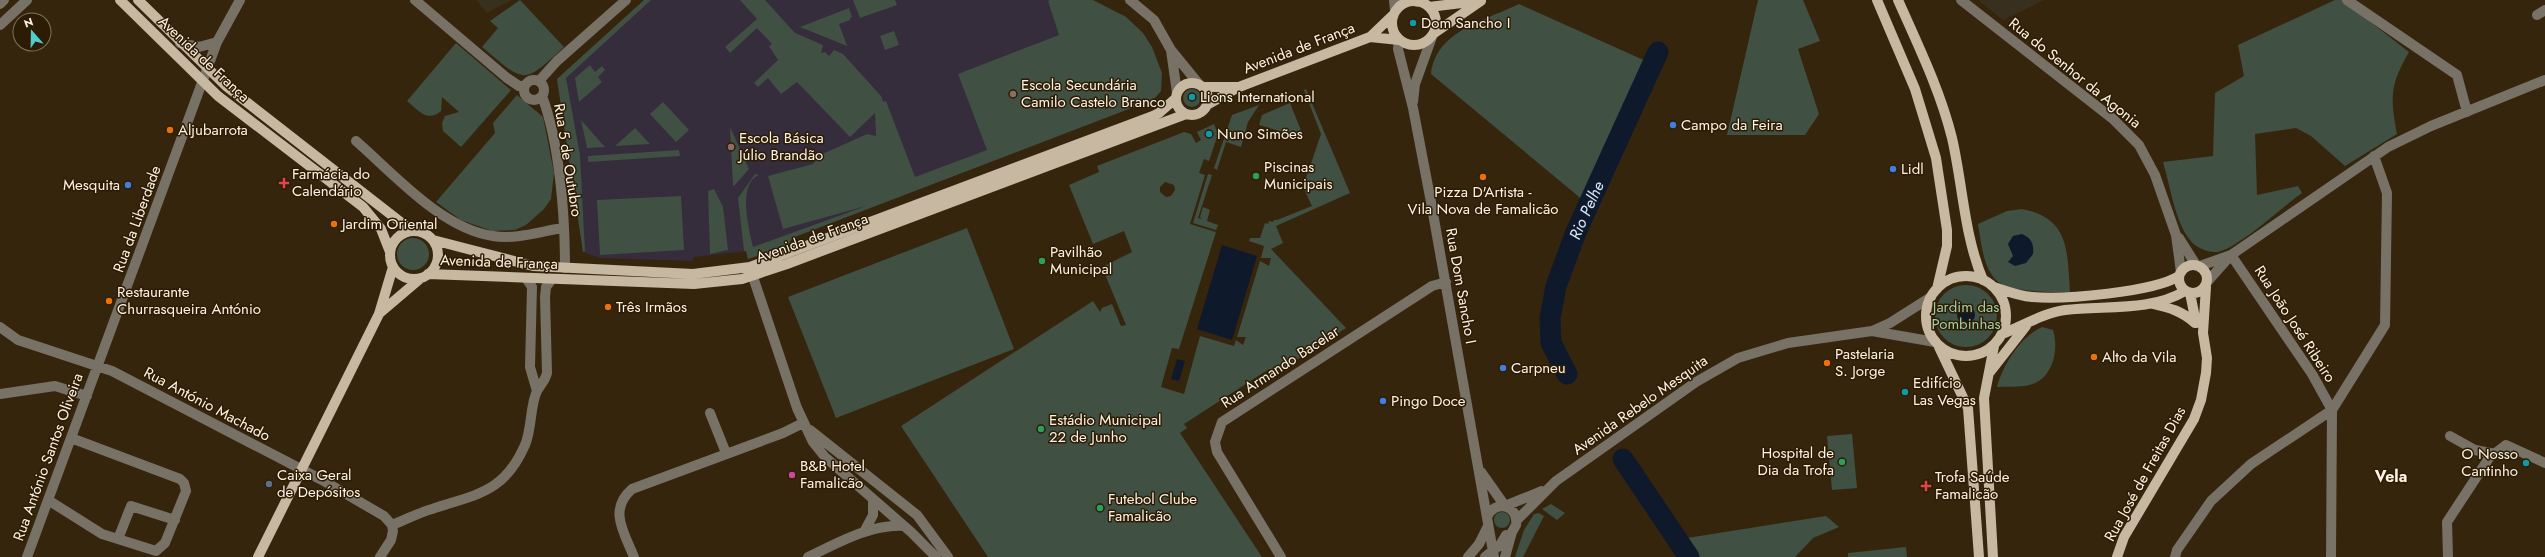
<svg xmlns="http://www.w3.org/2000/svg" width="2545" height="557" font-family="Jost,sans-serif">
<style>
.industrial{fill:#382f1f}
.education{fill:#352c3c}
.green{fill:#405043;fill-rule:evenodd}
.water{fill:#0f192c}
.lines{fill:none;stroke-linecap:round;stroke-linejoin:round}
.river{stroke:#0f192c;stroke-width:21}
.minor{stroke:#777166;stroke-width:10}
.major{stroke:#c7b8a2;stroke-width:10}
.culture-dot{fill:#0f9aa8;stroke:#2c1c04;stroke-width:1.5}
.education-dot{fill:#8d6e63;stroke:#2c1c04;stroke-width:1.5}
.shop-dot{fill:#3f7fe0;stroke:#2c1c04;stroke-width:1.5}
.food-dot{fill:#e8710a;stroke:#2c1c04;stroke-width:1.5}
.leisure-dot{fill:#2e9e5b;stroke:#2c1c04;stroke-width:1.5}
.health-dot{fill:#e0444e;stroke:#2c1c04;stroke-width:1.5}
.hotel-dot{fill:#d1479c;stroke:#2c1c04;stroke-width:1.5}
.service-dot{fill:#5c6f8a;stroke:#2c1c04;stroke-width:1.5}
.labels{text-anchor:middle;stroke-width:3;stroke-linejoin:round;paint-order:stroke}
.poi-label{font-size:15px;fill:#fef2e4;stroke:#2c1c04;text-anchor:start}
.street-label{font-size:15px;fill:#fef2e4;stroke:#2c1c04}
.park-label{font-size:15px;fill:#a0cca7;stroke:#2c1c04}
.water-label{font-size:16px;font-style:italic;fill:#dae5f7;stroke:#2c1c04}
.neighbourhood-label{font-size:16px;font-weight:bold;fill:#fef2e4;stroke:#2c1c04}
</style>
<rect width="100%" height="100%" fill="#36250d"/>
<path class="industrial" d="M476 0H512L487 13Z
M1978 0H2044L2003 20Z"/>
<path class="education" d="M644 0H1093L1126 17 1143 33 1158 62 1162 84 1156 97 1147 102 792 238 789 245 748 259 746 251 694 257 692 261 600 258 583 252 557 79Z"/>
<path class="green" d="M520 0 564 47C522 86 525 83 482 47L498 28 490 21Z
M644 0H651L566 78 580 155 585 251 583 252 557 79Z
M740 0H765L795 33 823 45 821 53 825 52 829 56 834 50 843 54 881 96 883 102 886 101 915 177 987 150 958 74 1059 35 1048 1 1050 0H1093L1126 17 1143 33 1152 47 1162 73 1161 91 1156 97 1147 102 792 238 789 245 748 259 746 251H744L738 198 755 174 759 175C737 183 749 230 753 247L866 206 783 229 768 176 813 164 818 156 867 134 876 136 875 113 850 137 797 82 781 94 768 78 758 87 754 83 778 60 769 46 772 44 757 28 730 53 725 47 757 19Z
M853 0H895L897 5 860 18Z
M1758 0H1803L1820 41 1798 49 1819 114 1805 135H1727Z
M2335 0H2342L2409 52C2390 85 2390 97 2397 134L2345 166 2311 136 2296 128 2255 134 2257 195 2298 186 2302 193C2283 206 2238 249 2217 252 2208 253 2195 247 2190 240 2175 222 2170 185 2163 162L2213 156 2215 93 2244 76 2238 45Z
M1519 4 1648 62 1584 201 1431 74C1436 30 1487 20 1519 4Z
M849 8 852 17 850 18V20L839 24 847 46 800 27Z
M894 31 899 45 885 50 880 36Z
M456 43 511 90 461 147 443 131 442 123 445 116 459 112 442 97 441 111C427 123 418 110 407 101Z
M590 65 595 72 602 66 605 70 598 77 602 82 579 102 575 78Z
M1306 89 1350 193 1276 226 1283 243 1271 249 1346 328 1273 375 1269 369 1184 424 1187 428 1180 433 1262 557H988L901 426 1093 301 1100 312 1102 308 1112 304 1121 326 1126 325 1102 267 1132 252 1124 231 1093 244 1069 185 1099 172 1097 166 1184 132 1191 134 1196 143 1201 140 1197 132 1214 124 1218 134 1209 161 1204 159 1199 173 1205 175 1190 224 1216 232 1179 349 1172 348 1161 387 1184 394 1200 336 1234 346 1236 340 1243 345 1246 337H1237L1260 261 1269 266 1271 258H1261L1264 246 1249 241 1250 238H1260L1265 223 1268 224 1269 221 1273 222 1274 220H1277L1312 206 1303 187 1321 134 1304 90ZM1165 182 1174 185 1175 190 1171 196 1166 197 1160 192V187Z
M1183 98a9 9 0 1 1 18 0a9 9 0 1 1-18 0Z
M517 95 543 117 554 173 551 199 544 209 526 225 515 230 492 231 461 220 436 202 495 133 493 123Z
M663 102 689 130 676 142 650 114Z
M1290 103 1304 138 1259 125 1262 115Z
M1259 105 1248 122 1241 147 1226 142 1217 170 1214 168 1232 115Z
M581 120 605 147 587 148Z
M730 127 749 169 734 186 733 185Z
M635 128 650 144 615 146Z
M679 150 680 156 588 162V156Z
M1208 174 1212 175 1198 218 1202 219 1200 217 1203 207 1210 210 1207 221 1218 225 1216 230 1193 223Z
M714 189 723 207 728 250 710 254 708 191Z
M681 196 684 250 600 255 597 200Z
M2022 209C2070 218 2067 251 2070 292 2053 292 2009 293 1996 280 1983 267 1981 242 1978 224L2007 211Z
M967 228 1014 349 836 418 788 297Z
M397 254a16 16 0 1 1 32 0a16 16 0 1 1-32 0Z
M1935 316a31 31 0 1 1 62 0a31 31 0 1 1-62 0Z
M2042 327 2053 330C2056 340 2056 351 2053 361 2043 390 2023 386 1997 387 2003 365 2020 337 2042 327Z
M1852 434 1857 488 1832 490 1827 436Z
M1551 504 1565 513 1557 520 1542 509Z
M1494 520a8 8 0 1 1 16 0a8 8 0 1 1-16 0Z
M1539 513 1544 516 1523 557H1515L1524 530 1534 514Z
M1826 516 1839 527 1813 538 1795 557H1697L1687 538Z
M1906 547 1907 557H1848V553Z"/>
<path class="water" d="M2022 234C2032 238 2034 245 2033 254L2026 263 2015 266 2008 262 2013 256 2008 244 2013 236Z
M1222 245 1257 256 1232 340 1197 329Z
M1957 315a9 9 0 1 1 18 0a9 9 0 1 1-18 0Z
M1177 359 1185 361 1179 381 1171 379Z"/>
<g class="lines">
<g class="river">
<path id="s1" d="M1567 374 1551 343 1550 318 1556 286 1576 232 1658 52"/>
<path d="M1623 459 1689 557"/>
</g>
<path class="minor" d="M415 0 507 78 519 86H525
M1130 0 1154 20 1171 50 1198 83
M1394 0 1395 11
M1416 0 1417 2
M1961 0 2113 119 2139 145 2155 175 2176 235 2181 272
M2347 0 2457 75 2467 112
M0 4 4 0
M2537 15 2545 10
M0 25 27 0
M1399 40 1398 49 1413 108 1431 202 1494 557
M180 43 199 47 217 42
M1171 50 1177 93
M524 90a10 10 0 1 1 20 0a10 10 0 1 1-20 0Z
M539 81 557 61 626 0
M542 96C560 144 565 217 565 268
M1413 102 1415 84 1433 34
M356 141C394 174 442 229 493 236 515 240 542 231 563 228
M2179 238 2196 265
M2231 255 2312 374 2332 410
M2200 266 2231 255
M750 268 797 408 813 442 825 457 911 532 936 557
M526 278 532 287 530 367 537 391
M2208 281 2231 255 2388 147 2431 126 2545 80
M0 327 18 340 112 371 322 480 384 516 392 525 393 531 391 540 380 557
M1872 331 1890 323 1931 297
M0 394 55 386 87 396
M710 413 726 453
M810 430 917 515 948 557
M2450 436 2475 450 2495 454
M1481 472 1505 506
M48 500 102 534 156 551 165 543 186 491 184 483 180 479 71 438
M1505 506 1542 491
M1487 517C1495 499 1519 505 1516 525L1512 532 1505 557
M1517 520 1556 481 1696 382 1738 358 1788 343 1872 331 1935 342
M392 525C405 520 418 513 432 509 477 494 504 493 525 445 532 429 530 405 537 391 541 384 545 381 547 373L545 297 546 287 552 279
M864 532 873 515V501
M118 539 131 506 175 520
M27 557 217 42 240 0
M634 557C624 532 608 510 632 489L783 433 803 423
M808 557C838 543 870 524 904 526
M1281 557 1217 452 1215 442 1222 422 1432 286 1446 282
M1468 557 1479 544 1488 526
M1485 557 1500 545 1506 535
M2175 557 2177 550 2211 501 2251 464 2332 410 2385 325 2387 193 2374 156
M2331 557 2332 410
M2448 557 2447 522 2489 458 2506 445 2545 463"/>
<path class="major" d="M120 0 218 96 363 207 381 229 390 252
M138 0 226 86 412 231
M1877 0 1915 89 1936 158 1947 230V246L1937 289
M1898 0C1918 45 1940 90 1952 138 1963 186 1964 235 1983 280
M1392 23a22 22 0 1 1 44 0a22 22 0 1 1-44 0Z
M1429 7 1478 1
M1433 34 1481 1
M1370 37 1399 40
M1176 99a16 16 0 1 1 32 0a16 16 0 1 1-32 0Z
M1204 87H1239
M1207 105 1239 87 1370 37 1393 15
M390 255a24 24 0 1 1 48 0a24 24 0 1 1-48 0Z
M433 240 533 266 693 274 750 267 1153 116 1159 113 1175 99
M2179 279a14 14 0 1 1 28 0a14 14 0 1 1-28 0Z
M428 274 694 284 742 279 787 264 1186 114
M1926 316a40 40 0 1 1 80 0a40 40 0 1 1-80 0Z
M1994 287C2006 291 2019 296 2032 297 2063 300 2154 292 2179 276
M2190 293 2196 323
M2153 304C2170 308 2182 311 2195 323
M381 312 421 278
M2002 334C2023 326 2043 313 2065 310 2104 305 2150 312 2185 291
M1939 347 1968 408 1979 557
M1990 372 2026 326
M258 557 379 314 393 267
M1993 557 1984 398 1994 346
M2117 557 2124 537 2194 419 2201 400 2206 373 2207 358 2203 333 2206 287"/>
</g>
<g class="culture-dot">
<circle cx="1413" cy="23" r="4"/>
<circle cx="1192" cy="97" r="4"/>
<circle cx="1209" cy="134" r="4"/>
<circle cx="1905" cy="392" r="4"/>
<circle cx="2526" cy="463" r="4"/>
</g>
<g class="education-dot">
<circle cx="1013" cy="94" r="4"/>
<circle cx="731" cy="147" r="4"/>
</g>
<g class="shop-dot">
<circle cx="1673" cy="125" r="4"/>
<circle cx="1893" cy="169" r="4"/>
<circle cx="128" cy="185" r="4"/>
<circle cx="1503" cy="368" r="4"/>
<circle cx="1383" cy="401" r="4"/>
</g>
<g class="food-dot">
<circle cx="170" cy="130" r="4"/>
<circle cx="1483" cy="177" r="4"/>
<circle cx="334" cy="224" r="4"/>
<circle cx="109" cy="301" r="4"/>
<circle cx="608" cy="307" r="4"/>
<circle cx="2094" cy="357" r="4"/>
<circle cx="1827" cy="363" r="4"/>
</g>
<g class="leisure-dot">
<circle cx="1256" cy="176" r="4"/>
<circle cx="1042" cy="261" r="4"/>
<circle cx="1041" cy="429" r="4"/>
<circle cx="1842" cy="462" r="4"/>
<circle cx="1100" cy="508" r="4"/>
</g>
<g class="health-dot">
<path d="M282 177h4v4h4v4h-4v4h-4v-4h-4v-4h4z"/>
<path d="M1924 480h4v4h4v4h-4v4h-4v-4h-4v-4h4z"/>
</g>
<circle class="hotel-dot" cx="792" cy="475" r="4"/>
<circle class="service-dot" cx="269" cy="484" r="4"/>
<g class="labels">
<g class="poi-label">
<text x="1421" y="28">Dom Sancho I</text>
<text x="1021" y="90">Escola Secundária<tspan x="1021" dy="17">Camilo Castelo Branco</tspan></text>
<text x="1200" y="102">Lions International</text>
<text x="1681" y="130">Campo da Feira</text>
<text x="178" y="135">Aljubarrota</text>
<text x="1217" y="139">Nuno Simões</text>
<text x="739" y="143">Escola Básica<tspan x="739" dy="17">Júlio Brandão</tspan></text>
<text x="1264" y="172">Piscinas<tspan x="1264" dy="17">Municipais</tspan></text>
<text x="1901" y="174">Lidl</text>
<text x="292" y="179">Farmácia do<tspan x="292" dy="17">Calendário</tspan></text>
<text x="120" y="190" text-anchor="end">Mesquita</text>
<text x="1483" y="197" text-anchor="middle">Pizza D'Artista -<tspan x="1483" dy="17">Vila Nova de Famalicão</tspan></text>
<text x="342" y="229">Jardim Oriental</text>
<text x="1050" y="257">Pavilhão<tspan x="1050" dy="17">Municipal</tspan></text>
<text x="117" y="297">Restaurante<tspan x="117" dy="17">Churrasqueira António</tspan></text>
<text x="616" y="312">Três Irmãos</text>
<text x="1835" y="359">Pastelaria<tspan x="1835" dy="17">S. Jorge</tspan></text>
<text x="2102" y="362">Alto da Vila</text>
<text x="1511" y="373">Carpneu</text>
<text x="1913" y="388">Edifício<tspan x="1913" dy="17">Las Vegas</tspan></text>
<text x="1391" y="406">Pingo Doce</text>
<text x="1049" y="425">Estádio Municipal<tspan x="1049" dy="17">22 de Junho</tspan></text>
<text x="1834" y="458" text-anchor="end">Hospital de<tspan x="1834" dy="17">Dia da Trofa</tspan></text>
<text x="2518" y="459" text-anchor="end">O Nosso<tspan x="2518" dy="17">Cantinho</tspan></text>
<text x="800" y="471">B&amp;B Hotel<tspan x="800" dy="17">Famalicão</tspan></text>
<text x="277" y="480">Caixa Geral<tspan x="277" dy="17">de Depósitos</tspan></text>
<text x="1935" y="482">Trofa Saúde<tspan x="1935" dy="17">Famalicão</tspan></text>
<text x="1108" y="504">Futebol Clube<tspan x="1108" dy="17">Famalicão</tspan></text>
</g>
<g class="street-label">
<text transform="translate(1299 48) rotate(-21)" y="5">Avenida de França</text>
<text transform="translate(204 59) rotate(43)" y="5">Avenida de França</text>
<text transform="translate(2075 73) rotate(39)" y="5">Rua do Senhor da Agonia</text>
<text transform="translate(568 160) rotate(81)" y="5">Rua 5 de Outubro</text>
<text transform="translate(137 219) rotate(-70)" y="5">Rua da Liberdade</text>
<text transform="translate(812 238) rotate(-20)" y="5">Avenida de França</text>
<text transform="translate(499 262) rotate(2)" y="5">Avenida de França</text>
<text transform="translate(1461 286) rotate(80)" y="5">Rua Dom Sancho I</text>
<text transform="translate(2295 324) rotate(57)" y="5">Rua João José Ribeiro</text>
<text transform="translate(1280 367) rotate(-33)" y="5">Rua Armando Bacelar</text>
<text transform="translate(207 404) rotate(28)" y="5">Rua António Machado</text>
<text transform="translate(1640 405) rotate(-35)" y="5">Avenida Rebelo Mesquita</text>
<text transform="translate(48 457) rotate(-70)" y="5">Rua António Santos Oliveira</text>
<text transform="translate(2145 474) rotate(-61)" y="5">Rua José de Freitas Dias</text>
</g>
<g class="park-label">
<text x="1966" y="312">Jardim das<tspan x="1966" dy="17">Pombinhas</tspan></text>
</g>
<g class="water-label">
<text dy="6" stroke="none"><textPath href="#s1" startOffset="174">Rio Pelhe</textPath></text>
</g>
<g class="neighbourhood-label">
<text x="2391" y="482">Vela</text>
</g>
</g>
<g transform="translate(32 32) rotate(340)"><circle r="19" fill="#2c1c04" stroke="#80725e"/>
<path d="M0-3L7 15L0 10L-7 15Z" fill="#52cdcc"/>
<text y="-6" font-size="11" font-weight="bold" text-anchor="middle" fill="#fef2e4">N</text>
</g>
</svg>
